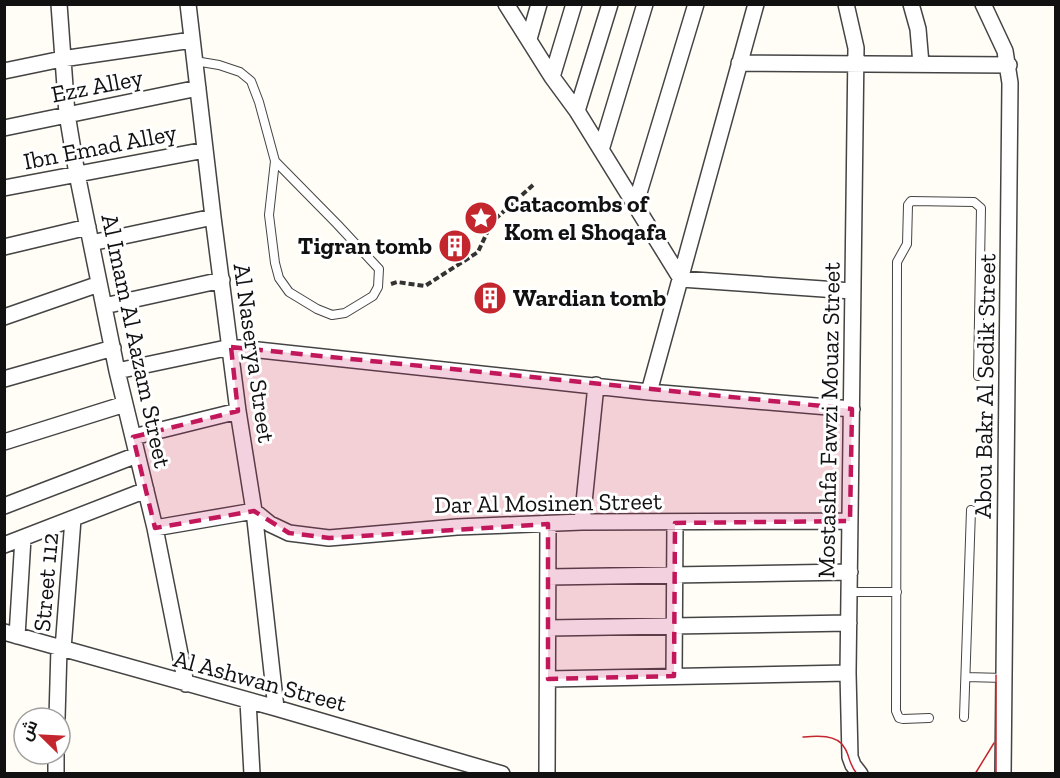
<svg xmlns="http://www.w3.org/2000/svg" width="1060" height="778" font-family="'Zilla Slab',Cairo,serif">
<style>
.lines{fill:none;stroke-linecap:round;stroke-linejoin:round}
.lane-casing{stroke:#444;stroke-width:10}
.street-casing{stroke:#444;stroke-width:18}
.path{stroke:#333;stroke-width:4;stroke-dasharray:6 3;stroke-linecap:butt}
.lane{stroke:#fff;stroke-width:8}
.street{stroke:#fff;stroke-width:15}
.tram{stroke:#c4262e;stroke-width:1.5}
.marked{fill:#c2185b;fill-opacity:0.2;stroke:#c2185b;stroke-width:4.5;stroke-dasharray:12 8;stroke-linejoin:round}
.labels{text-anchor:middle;stroke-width:6;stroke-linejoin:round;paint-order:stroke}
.street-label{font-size:24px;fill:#111;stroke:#fff}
.poi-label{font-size:24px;font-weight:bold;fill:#111;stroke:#fff;text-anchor:start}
</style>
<rect width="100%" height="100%" fill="#fffdf5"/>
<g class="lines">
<defs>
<path id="lane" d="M195 61 219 65 240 72 251 81 259 102 275 161 269 215 275 263 279 278 289 292 317 309 332 315 345 313 373 296 378 287 379 269 337 224 275 161
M849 592H897
M966 677 1004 678
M964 717 971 510
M929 718 903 719 899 718 896 711 897 262 907 244 908 205 911 201 974 202 981 208 978 376"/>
<path id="street" d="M59 4 67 114 77 174 117 371 155 528 186 684
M188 4 213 217 238 411 254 511 276 708
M506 4 552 77 577 111 681 279 852 291
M846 4 856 48 848 673 850 757 853 765 860 774
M911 4 918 29 921 64
M983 4 1005 51 1010 83 1003 774
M529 39 539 4
M739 63 1009 65
M4 71 62 59 192 40
M552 77 574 4
M577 111 610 4
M4 128 198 88
M601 150 645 4
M4 188 205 150
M635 206 696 4
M91 243 213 217
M4 247 88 227
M104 306 222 280
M4 317 99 284
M117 371 231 347 649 392 852 409
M4 379 113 348
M649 392 756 4
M133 437 238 411
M4 442 125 404
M4 506 137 455
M582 522 596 385
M155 528 254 511 270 524 289 533 329 538 457 527 582 522 850 521
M4 545 146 490
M548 577 850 572
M548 628 849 623
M4 632 276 708 502 774
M17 636 23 538
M63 649 73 519
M674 676 675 523
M548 679 848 673
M248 701 252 774
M57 718 59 648
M56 774V754
M547 774 548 524"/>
</defs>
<use href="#lane" class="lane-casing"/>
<use href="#street" class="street-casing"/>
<path class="path" d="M391 284 397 282 425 286 478 252 492 222 533 185"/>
<use href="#lane" class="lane"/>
<use href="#street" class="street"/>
<path class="tram" d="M803 737C816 736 836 734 844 747 850 755 848 763 857 774
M975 774 994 743
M996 774V675"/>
</g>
<path class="marked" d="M231 347 852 409 850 521 675 523 674 676 548 679V524L329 538 289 533 254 511 155 528 133 437 238 411Z"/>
<defs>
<symbol id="sight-disc" viewBox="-11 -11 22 22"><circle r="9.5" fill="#c4262e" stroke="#fff"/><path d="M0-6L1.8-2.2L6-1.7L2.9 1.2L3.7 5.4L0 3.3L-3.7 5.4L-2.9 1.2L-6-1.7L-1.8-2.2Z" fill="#fff"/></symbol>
<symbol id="building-disc" viewBox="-11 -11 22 22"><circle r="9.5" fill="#c4262e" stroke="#fff"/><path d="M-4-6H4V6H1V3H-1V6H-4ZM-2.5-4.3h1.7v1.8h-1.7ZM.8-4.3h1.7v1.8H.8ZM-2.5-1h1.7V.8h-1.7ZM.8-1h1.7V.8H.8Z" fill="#fff"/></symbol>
</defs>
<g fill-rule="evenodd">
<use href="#sight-disc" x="462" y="199" width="38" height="38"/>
<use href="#building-disc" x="436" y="227" width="38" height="38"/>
<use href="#building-disc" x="471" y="279" width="38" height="38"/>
</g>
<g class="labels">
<g class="street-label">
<text transform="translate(97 86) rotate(-11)" y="8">Ezz Alley</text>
<text transform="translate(100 147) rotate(-11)" y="8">Ibn Emad Alley</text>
<text transform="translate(136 341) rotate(78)" y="8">Al Imam Al Aazam Street</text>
<text transform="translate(254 353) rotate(82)" y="8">Al Naserya Street</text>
<text transform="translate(985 386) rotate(-89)" y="8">Abou Bakr Al Sedik Street</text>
<text transform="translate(829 420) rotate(-89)" y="8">Mostashfa Fawzi Mouaz Street</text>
<text transform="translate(548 503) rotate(-1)" y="8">Dar Al Mosinen Street</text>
<text transform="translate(46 582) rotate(-85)" y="8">Street 112</text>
<text transform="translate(260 681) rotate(15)" y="8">Al Ashwan Street</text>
</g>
<g class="poi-label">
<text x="504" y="212">Catacombs of<tspan x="504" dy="28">Kom el Shoqafa</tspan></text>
<text x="432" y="254" text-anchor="end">Tigran tomb</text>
<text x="513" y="306">Wardian tomb</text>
</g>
</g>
<rect width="1060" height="778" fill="none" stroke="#111111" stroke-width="12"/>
<g transform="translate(42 736) rotate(294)"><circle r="28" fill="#ffffff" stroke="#a0a0a0" stroke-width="1.5"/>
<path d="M0-4.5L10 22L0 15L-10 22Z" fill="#c4262e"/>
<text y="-9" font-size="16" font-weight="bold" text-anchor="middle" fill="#111111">ش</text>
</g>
</svg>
